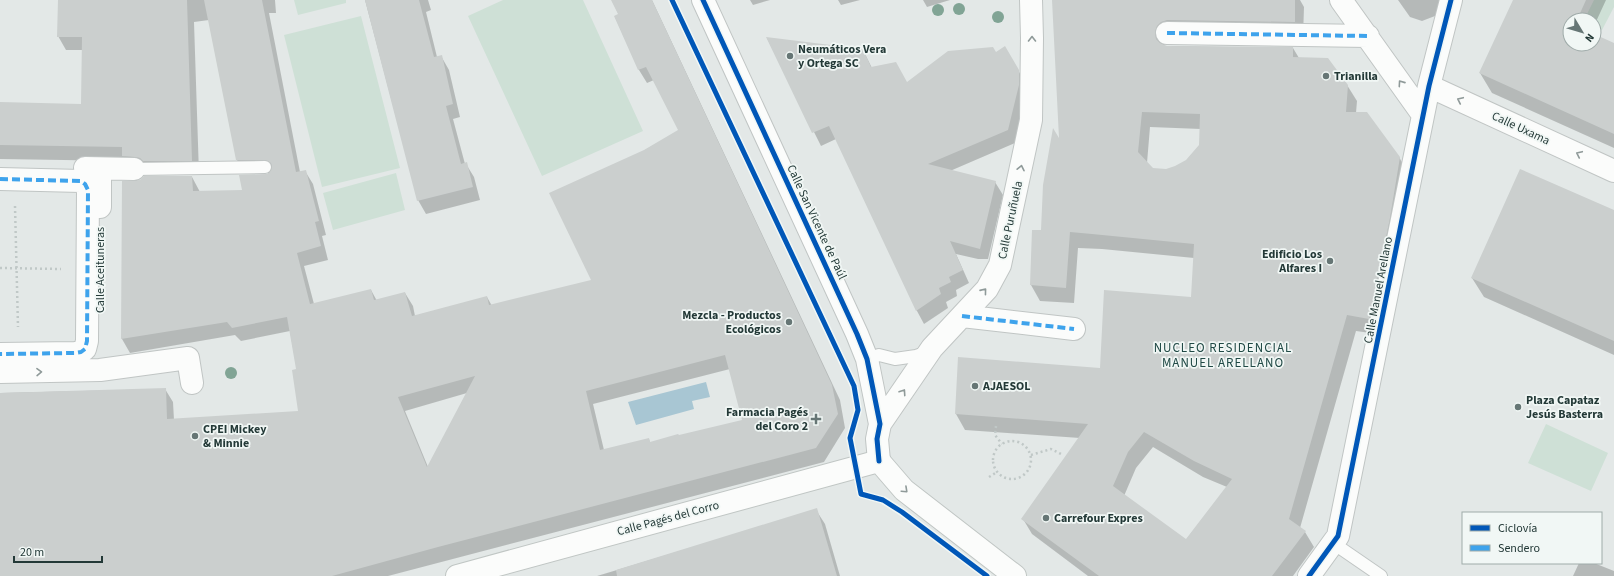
<svg xmlns="http://www.w3.org/2000/svg" width="1614" height="576" font-family="'Source Sans 3',sans-serif">
<style>
.green{fill:#cee0d6}
.water{fill:#a8c6d3}
.shadow{fill:#0003;fill-rule:evenodd}
.building{fill:#cbcfce;fill-rule:evenodd}
.lines{fill:none;stroke-linecap:round;stroke-linejoin:round}
.lane-casing{stroke:#c0c5c4;stroke-width:14}
.street-casing{stroke:#c0c5c4;stroke-width:24}
.secondary-casing{stroke:#c0c6c4;stroke-width:24}
.path{stroke:#c0c8c7;stroke-width:2.5;stroke-dasharray:2 3;stroke-linecap:butt}
.lane{stroke:#fbfcfb;stroke-width:12}
.street{stroke:#fbfcfb;stroke-width:22}
.secondary{stroke:#fbfcfb;stroke-width:22}
.quiet{stroke:#3ea3ec;stroke-width:4;stroke-dasharray:8 4;stroke-linecap:butt}
.cycleway-casing{stroke:#f1f7f5;stroke-width:8}
.cycleway{stroke:#0057b8;stroke-width:5}
.tree{fill:#81a495}
.oneway{stroke:#8f9a99}
.poi-dot{fill:#667675;stroke:#f1f7f5;stroke-width:1.5}
.labels{text-anchor:middle;stroke-width:3.5;stroke-linejoin:round;paint-order:stroke}
.poi-label{font-size:12px;font-weight:bold;fill:#233937;stroke:#f1f7f5;text-anchor:start}
.street-label{font-size:12px;fill:#233937;stroke:#f1f7f5}
.neighbourhood-label{font-size:13px;letter-spacing:1px;fill:#214a46;stroke:#f1f7f5}
</style>
<rect width="100%" height="100%" fill="#e3e8e7"/>
<path class="green" d="M294 0H346V3L298 15Z
M503 0H583L643 131 542 176 468 16Z
M1594 0H1614V7L1602 30 1594 26V20H1584Z
M361 16 400 168 322 187 284 35Z
M396 173 405 210 333 230 323 193Z
M1546 424 1608 453 1591 491 1528 463Z"/>
<path class="water" d="M706 382 710 397 692 401 694 409 636 425 628 402Z"/>
<path class="shadow" d="M59 0H275L276 13H269L300 172 305 171 313 184 326 235 322 236 328 260 304 266 314 304 371 290 377 301 405 293 413 306 415 316 487 297 492 306 593 281 645 150 680 131 654 80 647 83 639 70 615 17 619 15 612 0H652L840 400 845 428 824 462 388 576H0V393L165 389 173 402 174 420 299 412 297 370 290 331 241 341 235 335 130 353 122 339 123 182 192 177 200 192 244 191 269 173H245L237 160 209 20 194 22 199 174 126 161 0 159V103L82 105 83 50H66L58 36ZM730 369 743 421 650 443 649 439 604 450 593 404ZM467 393 428 467 405 411Z
M365 0H428L431 10 426 12 437 57 441 56 449 70 460 117 453 119 465 164H466L474 177 480 200 426 214 418 200Z
M750 0H770L753 5Z
M838 0H860L841 5Z
M923 0H950L927 7Z
M1053 0H1300L1304 7 1303 38 1165 43 1164 46 1293 48 1299 58 1347 85 1357 101 1356 113 1399 157 1408 173 1378 334 1356 331 1300 528 1305 532 1314 547 1293 576H1088L1032 534 1023 519 1080 438 965 430 956 414 959 358 1101 369 1192 298 1194 258 1102 249 1078 248 1074 303 1040 301 1031 285 1033 231H1042L1060 142ZM1150 127 1201 129 1200 145 1186 161 1176 167 1166 170 1153 169 1147 163ZM1153 447 1203 477 1227 487 1186 540 1124 496 1136 468Z
M1398 0H1442L1435 16 1422 21 1410 17Z
M1514 0H1606L1594 26V20H1570V44H1594V35L1614 44V148L1492 93 1480 73Z
M767 38 863 50 872 68 907 83 995 53 1005 48 1026 84V99L1015 143 950 171 995 182 1003 195 988 259H978L956 254 969 283 956 290 957 296 946 302 948 308 924 324 917 311 836 139 821 146Z
M1614 212V355L1484 297 1472 278Z
M816 510 825 524 840 576H597Z
M1579 563H1594L1614 571V576H1573Z"/>
<path class="building" d="M58 0H187L192 161H143L140 158 135 157 122 156V147L0 145V102L81 104 82 37H57Z
M204 0H262L296 172 306 170 319 221 315 222 321 246 297 253 310 304 371 289 374 300 405 292 412 316 487 296 489 305 591 280 549 193 644 150 678 130 646 67 638 70 614 16 618 14 611 0H652L832 385 838 414 816 448 438 547 332 576H0V393L166 388 167 419 298 411 292 370 296 369 287 317 232 328 227 322 121 339 122 181H134L140 180 144 176H192L193 191 242 190 239 175 266 174 269 173 272 167 271 163 265 160H236ZM725 355 742 420 679 435 678 434 650 442 649 438 600 450 586 391ZM475 376 427 467 398 397Z
M365 0H419L434 57 442 55 453 104 446 106 461 164 467 162 473 187 417 201Z
M1052 0H1295V22L1167 20 1161 22 1157 26 1155 32 1156 39 1160 43 1167 46 1293 47V57L1328 58 1348 85 1346 112H1367L1400 157 1390 218 1369 319 1347 315 1289 519 1306 531 1272 576H1099L1021 519 1088 424 955 414 958 357 1100 368 1104 290 1191 297 1194 244 1092 234 1070 232 1066 288 1030 285 1032 230H1041L1043 185 1053 128 1059 138ZM1142 112 1200 114 1199 145 1186 160 1175 166 1166 169 1153 168 1138 152ZM1144 432 1194 461 1232 479 1186 539 1113 486 1128 452Z
M1513 0H1586L1577 20H1570V44H1594V34L1614 43V134L1479 73Z
M766 37 863 49 871 67 896 62 907 82 948 51 993 47 996 52 1005 46 1019 70V85L1008 130 928 164 996 181 980 249 950 241 963 270 949 277 951 282 939 288 941 294 916 311 829 126 812 133Z
M1520 169 1614 210V341L1471 278Z
M817 508 837 576H617L616 570Z"/>
<g class="lines">
<defs>
<path id="lane" d="M134 169 265 167
M867 359 879 355 895 359 916 356 928 352
M1333 543 1381 576"/>
<path id="street" d="M703 0 857 334 867 359 880 424 877 439 879 461
M1341 0 1423 115
M1167 33 1368 36
M1429 86 1614 171
M85 168 134 169
M0 179 81 181 85 184 88 190 87 341 85 349 81 352 75 353 0 354
M100 207V169
M962 316 1074 329
M0 372 100 370 188 358 192 383
M880 424 932 348 987 289 1000 265 1031 120 1032 38 1031 0
M1309 576 1338 536 1429 86 1451 0"/>
<path id="secondary" d="M457 576 879 461 904 490 1015 576"/>
</defs>
<use href="#lane" class="lane-casing"/>
<use href="#street" class="street-casing"/>
<use href="#secondary" class="secondary-casing"/>
<path class="path" d="M15 206 18 327
M0 268 61 269
M996 426 995 435 1002 444
M993 460a19 19 0 1 1 38 0a19 19 0 1 1-38 0Z
M1031 455 1051 449 1061 454
M989 477 997 472"/>
<use href="#lane" class="lane"/>
<use href="#street" class="street"/>
<use href="#secondary" class="secondary"/>
<path class="quiet" d="M1167 33 1368 36
M0 179 81 181 85 184 88 190 87 341 85 349 81 352 75 353 0 354
M962 316 1074 329"/>
<defs>
<path id="cycleway" d="M672 0 854 386 858 410 850 438 861 494 883 500 902 512 987 576
M703 0 857 334 867 359 880 424 877 439 879 461
M1309 576 1338 536 1429 86 1451 0"/>
</defs>
<use href="#cycleway" class="cycleway-casing"/>
<use href="#cycleway" class="cycleway"/>
</g>
<g class="tree">
<circle cx="959" cy="9" r="6"/>
<circle cx="938" cy="10" r="6"/>
<circle cx="998" cy="17" r="6"/>
<circle cx="231" cy="373" r="6"/>
</g>
<defs><path id="oneway-chevron" d="M-2-3.5L2.5 0L-2 3.5" fill="none" stroke-width="1.6" stroke-linecap="round" stroke-linejoin="round"/></defs>
<g class="oneway">
<use href="#oneway-chevron" transform="translate(1032 39) rotate(-90)"/>
<use href="#oneway-chevron" transform="translate(1401 83) rotate(-125)"/>
<use href="#oneway-chevron" transform="translate(1460 100) rotate(-155)"/>
<use href="#oneway-chevron" transform="translate(1579 154) rotate(-155)"/>
<use href="#oneway-chevron" transform="translate(1021 168) rotate(-78)"/>
<use href="#oneway-chevron" transform="translate(984 291) rotate(-51)"/>
<use href="#oneway-chevron" transform="translate(39 372) rotate(-1)"/>
<use href="#oneway-chevron" transform="translate(903 392) rotate(-56)"/>
<use href="#oneway-chevron" transform="translate(905 490) rotate(43)"/>
</g>
<g class="poi-dot">
<circle cx="790" cy="56" r="4"/>
<circle cx="1326" cy="76" r="4"/>
<circle cx="1330" cy="261" r="4"/>
<circle cx="789" cy="322" r="4"/>
<circle cx="975" cy="386" r="4"/>
<circle cx="1518" cy="407" r="4"/>
<path d="M814 413h4v4h4v4h-4v4h-4v-4h-4v-4h4z"/>
<circle cx="195" cy="436" r="4"/>
<circle cx="1046" cy="518" r="4"/>
</g>
<g class="labels">
<g class="poi-label">
<text x="798" y="53">Neumáticos Vera<tspan x="798" dy="14">y Ortega SC</tspan></text>
<text x="1334" y="80">Trianilla</text>
<text x="1322" y="258" text-anchor="end">Edificio Los<tspan x="1322" dy="14">Alfares I</tspan></text>
<text x="781" y="319" text-anchor="end">Mezcla - Productos<tspan x="781" dy="14">Ecológicos</tspan></text>
<text x="983" y="390">AJAESOL</text>
<text x="1526" y="404">Plaza Capataz<tspan x="1526" dy="14">Jesús Basterra</tspan></text>
<text x="808" y="416" text-anchor="end">Farmacia Pagés<tspan x="808" dy="14">del Coro 2</tspan></text>
<text x="203" y="433">CPEI Mickey<tspan x="203" dy="14">&amp; Minnie</tspan></text>
<text x="1054" y="522">Carrefour Expres</text>
</g>
<g class="street-label">
<text transform="translate(1521 128) rotate(25)" y="4">Calle Uxama</text>
<text transform="translate(1010 220) rotate(-78)" y="4">Calle Puruñuela</text>
<text transform="translate(817 222) rotate(65)" y="4">Calle San Vicente de Paúl</text>
<text transform="translate(100 270) rotate(-90)" y="4">Calle Aceituneras</text>
<text transform="translate(1378 290) rotate(-79)" y="4">Calle Manuel Arellano</text>
<text transform="translate(668 518) rotate(-15)" y="4">Calle Pagés del Corro</text>
</g>
<g class="neighbourhood-label">
<text x="1223" y="352">NUCLEO RESIDENCIAL<tspan x="1223" dy="15">MANUEL ARELLANO</tspan></text>
</g>
</g>
<rect x="1462" y="512" width="140" height="52" fill="#f1f7f5" stroke="#9faba9"/>
<rect x="1470" y="525" width="20" height="6" fill="#0057b8" stroke="#9faba9"/>
<text x="1498" y="532" font-size="12" fill="#233937">Ciclovía</text>
<rect x="1470" y="545" width="20" height="6" fill="#3ea3ec" stroke="#9faba9"/>
<text x="1498" y="552" font-size="12" fill="#233937">Sendero</text>
<g transform="translate(1582 32) rotate(128)"><circle r="19" fill="#f1f7f5" stroke="#9faba9"/>
<path d="M0-3L7 15L0 10L-7 15Z" fill="#667675"/>
<text y="-6" font-size="11" font-weight="bold" text-anchor="middle" fill="#233937">N</text>
</g>
<path d="M14 556v6h88v-6" fill="none" stroke="#233937" stroke-width="2"/>
<text x="20" y="556" font-size="12" fill="#233937" stroke="#f1f7f5" stroke-width="3" paint-order="stroke">20 m</text>
</svg>
